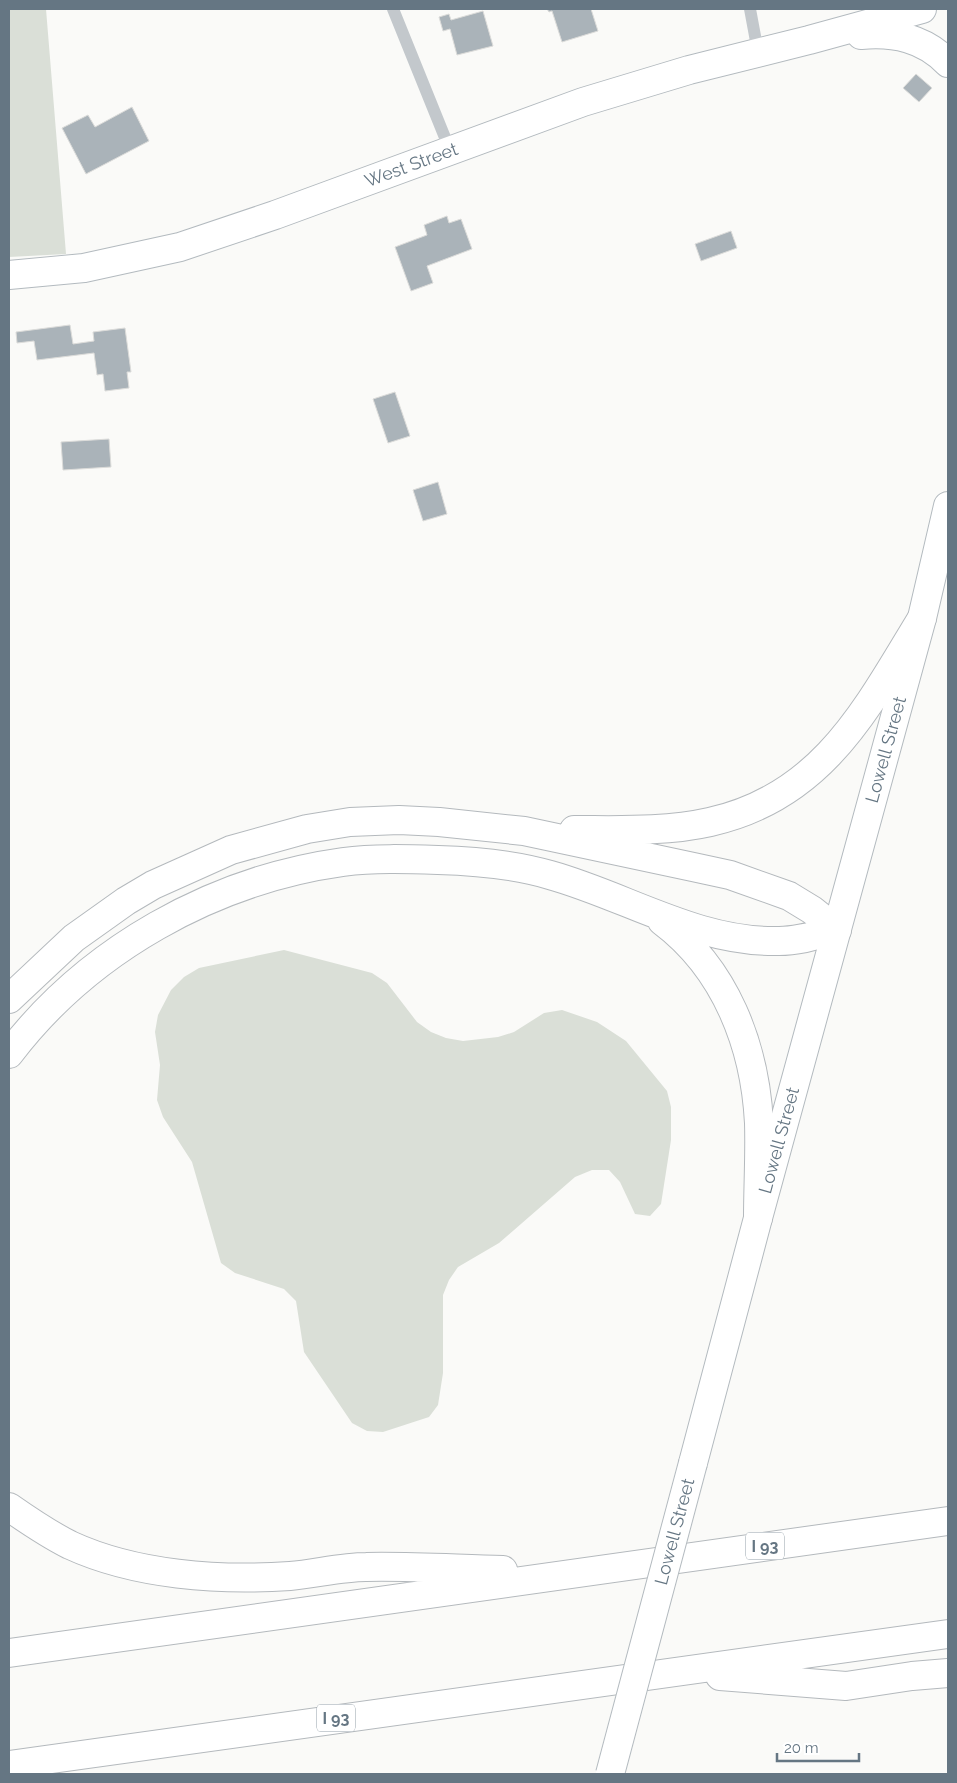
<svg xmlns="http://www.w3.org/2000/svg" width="957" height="1783" font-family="Raleway,sans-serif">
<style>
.green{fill:#dadfd7}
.building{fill:#aab3b9;stroke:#dcdcda}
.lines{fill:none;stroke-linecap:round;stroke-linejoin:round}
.secondary-casing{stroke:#b3babf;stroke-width:30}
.motorway-casing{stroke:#b4b9bd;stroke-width:30}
.service{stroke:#c3c8cc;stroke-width:12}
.secondary{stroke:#fff;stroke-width:28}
.motorway{stroke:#fff;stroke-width:28}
.secondary-bridge-casing{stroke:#b3babf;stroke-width:30;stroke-linecap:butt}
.secondary-bridge{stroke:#fff;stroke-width:28}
.labels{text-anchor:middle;stroke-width:5;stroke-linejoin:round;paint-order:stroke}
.shield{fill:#fff;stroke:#939fa8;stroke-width:1}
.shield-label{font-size:16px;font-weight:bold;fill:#657683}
.street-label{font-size:18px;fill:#657683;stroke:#fff}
</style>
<rect width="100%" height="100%" fill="#fafaf8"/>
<path class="green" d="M9 9H46L66 254 9 257Z
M284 950 372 973 387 983 417 1022 431 1032 446 1038 463 1041 498 1037 514 1032 544 1013 562 1010 597 1022 626 1041 667 1091 671 1107V1140L661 1204 650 1216 635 1214 620 1182 609 1170H592L575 1177 499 1243 458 1267 449 1280 443 1295V1373L438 1405 429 1417 383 1432 367 1431 352 1423 304 1352 296 1301 284 1289 235 1273 221 1263 192 1162 163 1117 157 1100 160 1065 155 1032 158 1015 171 990 184 977 199 968Z"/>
<path class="building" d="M547 9H591L598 31 562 42 552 11 549 12Z
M483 11 493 46 457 55 450 29 443 31 439 17 449 14 451 20Z
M916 74 932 88 919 102 903 88Z
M132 107 149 141 86 174 62 128 88 115 95 127Z
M447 216 449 223 461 219 472 249 427 266 433 283 411 291 395 247 427 235 424 225Z
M731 231 737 248 701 261 695 244Z
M70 325 73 344 94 341 93 332 125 328 131 372H127L129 388 105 391 103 374 97 375 94 353 37 360 34 341 17 343 16 332Z
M395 392 410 436 388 443 373 399Z
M109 439 111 467 63 470 61 442Z
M438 482 447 514 423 521 413 490Z"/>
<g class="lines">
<defs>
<g id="secondary">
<path d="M861 35C894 32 924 38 948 63"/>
<path id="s1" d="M9 275 84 268 180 247 275 215 583 102 689 70 809 40 922 9"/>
<path id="s2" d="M693 1463 758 1218 922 618 948 506"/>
</g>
<path id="motorway" d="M574 830C619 830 666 832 710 822 823 797 867 708 922 618
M662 921C726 969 755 1046 759 1123 760 1155 758 1187 758 1218
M9 999 74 938 126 901 153 885 231 850 307 829 350 822 399 820 439 822 524 831 693 867 730 875 789 896 812 910 837 930
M9 1054C88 950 213 880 343 862 374 858 406 859 438 860 475 861 513 864 550 875 626 896 697 943 779 941 799 941 818 935 837 930
M9 1507C29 1521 48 1534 70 1545 135 1575 219 1581 290 1576 315 1574 341 1567 366 1567 411 1566 457 1569 503 1570
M9 1653 948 1521
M720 1676 846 1686 912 1676 948 1673
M9 1765 948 1634"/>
</defs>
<use href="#secondary" class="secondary-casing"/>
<use href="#motorway" class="motorway-casing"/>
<path class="service" d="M393 9 450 150
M750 9 758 52"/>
<use href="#secondary" class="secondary"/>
<use href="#motorway" class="motorway"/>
<defs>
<g id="secondary-bridge">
<path id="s3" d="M610 1774 693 1463"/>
</g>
</defs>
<use href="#secondary-bridge" class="secondary-bridge-casing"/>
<use href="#secondary-bridge" class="secondary-bridge"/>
</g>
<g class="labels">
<g class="shield">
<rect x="746" y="1532.5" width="38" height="27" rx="4"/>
<rect x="317" y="1704.5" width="38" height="27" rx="4"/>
</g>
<g class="shield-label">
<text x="765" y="1552">I 93</text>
<text x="336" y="1724">I 93</text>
</g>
<g class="street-label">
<text dy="6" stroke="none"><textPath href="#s1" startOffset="419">West Street</textPath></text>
<text dy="6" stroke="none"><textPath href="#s2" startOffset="739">Lowell Street</textPath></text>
<text dy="6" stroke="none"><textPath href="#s2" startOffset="334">Lowell Street</textPath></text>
<text dy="6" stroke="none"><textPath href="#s3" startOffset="251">Lowell Street</textPath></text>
</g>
</g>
<rect width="957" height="1783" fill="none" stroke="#657683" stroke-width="20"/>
<path d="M777 1753v8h82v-8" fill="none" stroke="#657683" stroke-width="2.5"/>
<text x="784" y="1753" font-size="15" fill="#657683" stroke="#ffffff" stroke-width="4" paint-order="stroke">20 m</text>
</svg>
